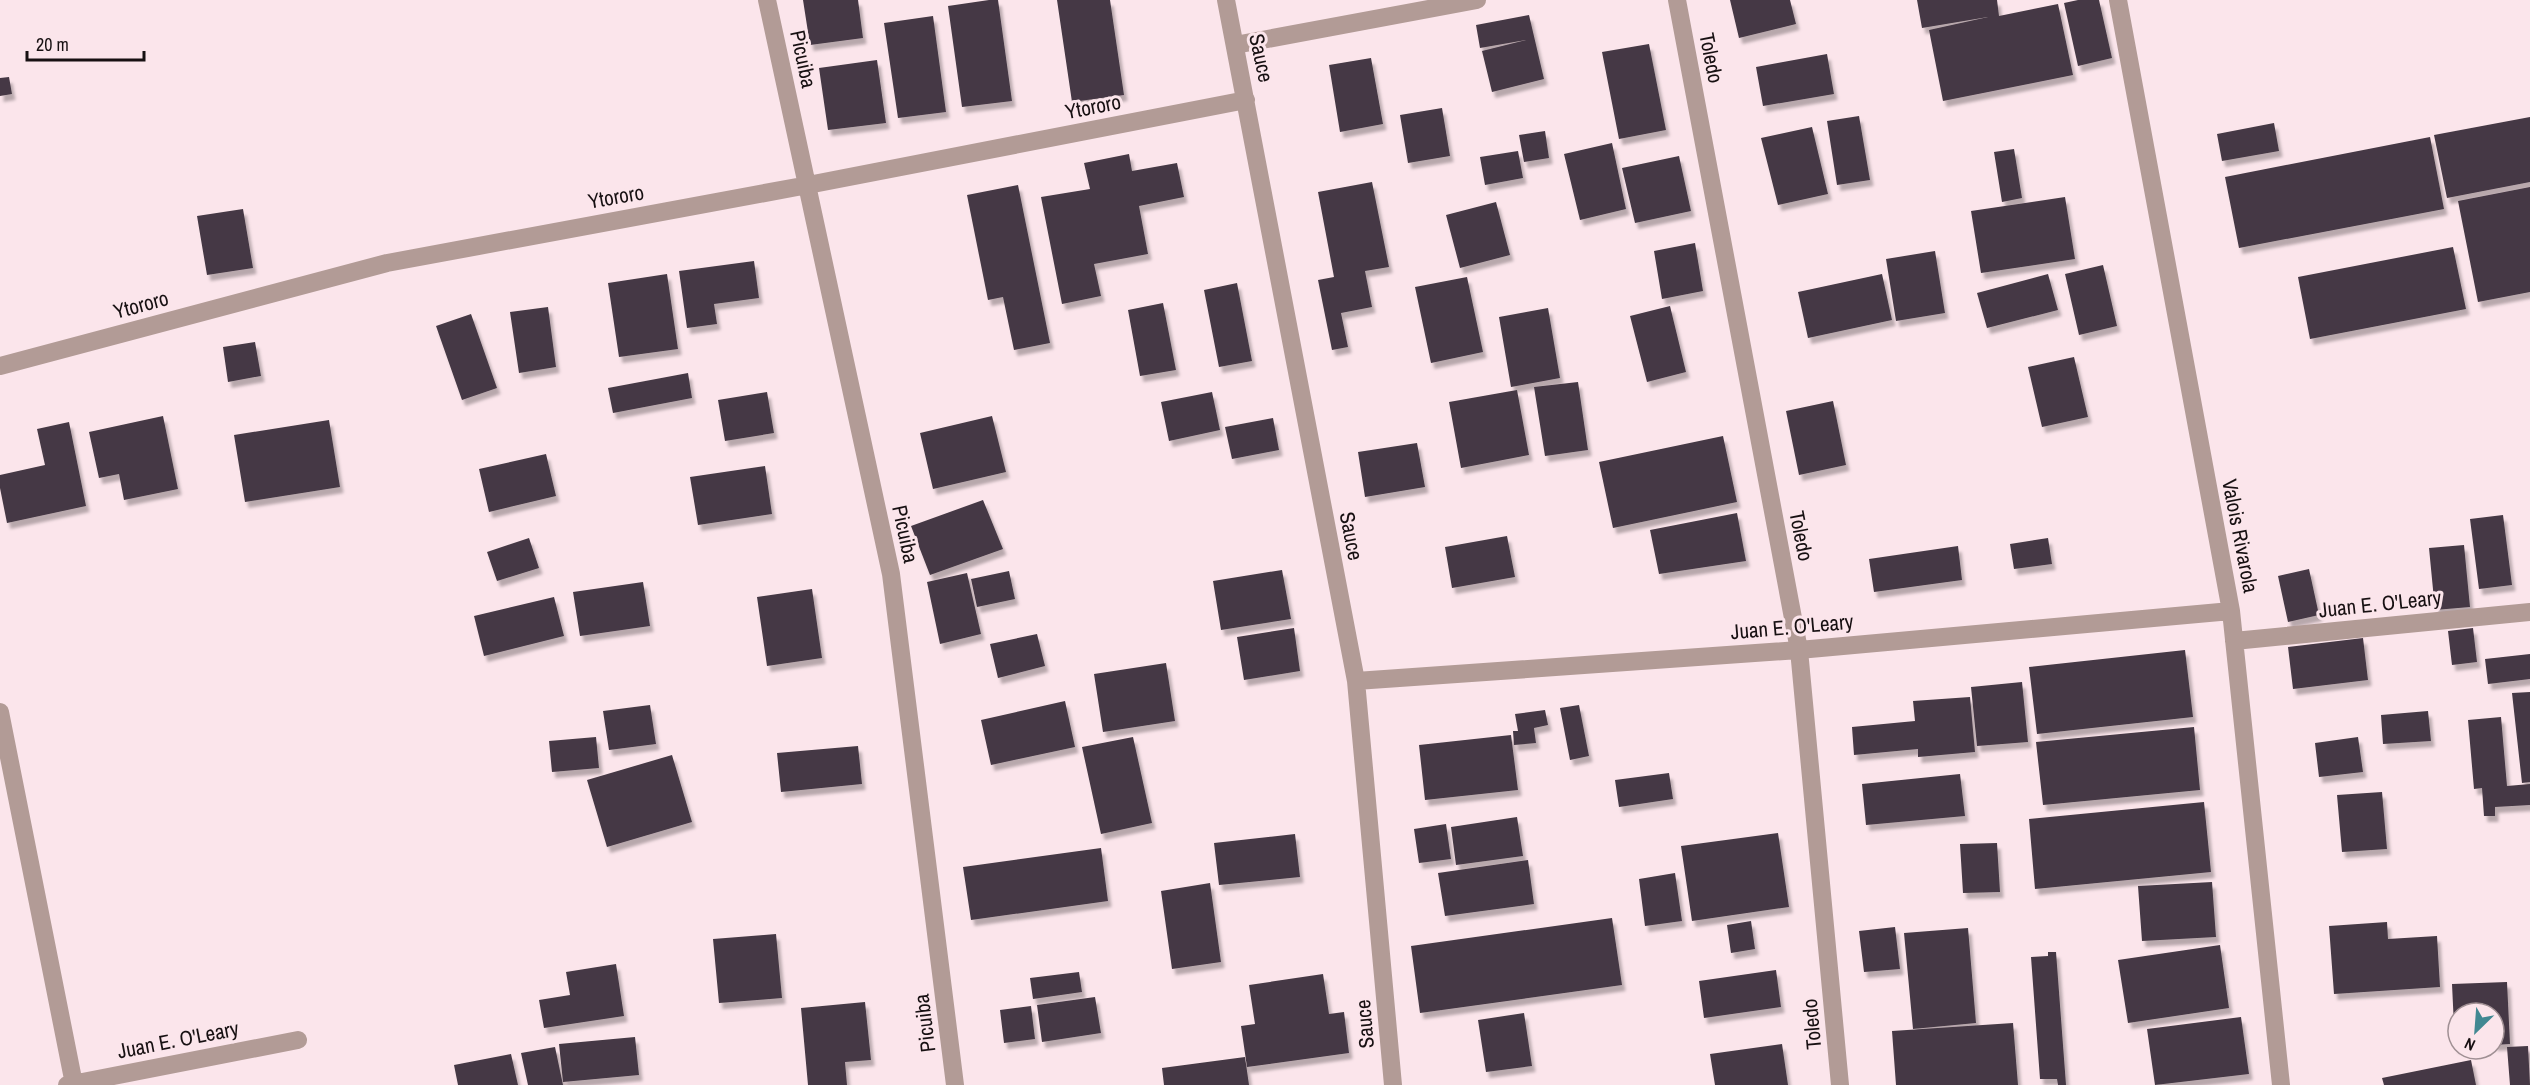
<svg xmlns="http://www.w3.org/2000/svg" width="2530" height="1085" font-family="'Archivo Narrow',sans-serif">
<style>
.building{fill:#453944;filter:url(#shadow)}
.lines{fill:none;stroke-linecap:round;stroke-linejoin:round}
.minor{stroke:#b29b96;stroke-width:18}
.labels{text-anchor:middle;stroke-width:6;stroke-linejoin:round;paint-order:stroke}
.street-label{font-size:21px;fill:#171012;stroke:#fbe5eb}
</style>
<defs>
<filter id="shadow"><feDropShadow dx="3.5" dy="6" stdDeviation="1.5" flood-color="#0004"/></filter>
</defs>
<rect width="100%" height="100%" fill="#fbe5eb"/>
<path class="building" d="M803 0H858L863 38 810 45Z
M989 0H998L1012 101 962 107 948 6Z
M1057 0H1110L1124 95 1072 102Z
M1730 0H1790L1796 24 1739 38Z
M1917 0H1997L1999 16 2058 4 2073 75 1943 101 1929 30 1988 17 1922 28Z
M2078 0H2099L2112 58 2078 66 2064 3Z
M1529 15 1544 79 1492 92 1482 51 1526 40 1480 48 1476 25Z
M933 16 946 112 898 118 884 23Z
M1649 44 1666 130 1619 139 1602 52Z
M1827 54 1834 94 1763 106 1756 67Z
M1371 58 1383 124 1340 132 1329 65Z
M877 60 886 123 828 130 819 68Z
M9 77 12 94 0 96V78Z
M1442 108 1450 156 1408 163 1400 115Z
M1859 116 1870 180 1837 185 1827 121Z
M2530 117V182L2447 198 2434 135Z
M2274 123 2279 151 2222 161 2217 134Z
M1812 127 1828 194 1778 205 1761 138Z
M1545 131 1549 158 1524 162 1519 135Z
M2430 137 2444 209 2239 248 2225 177Z
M1612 143 1626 209 1580 220 1564 154Z
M2014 149 2022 198 2002 202 1994 152Z
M1518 151 1523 178 1485 185 1480 157Z
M1129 154 1132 171 1177 163 1184 197 1139 206 1148 254 1094 264 1101 296 1062 304 1041 197 1090 189 1084 163Z
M1679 156 1691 211 1635 223 1622 168Z
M1372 182 1389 267 1365 271 1372 307 1341 313 1348 347 1332 350 1318 280 1334 277 1318 192Z
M1018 185 1050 343 1014 350 1003 297 988 300 967 195Z
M2530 187V292L2478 302 2458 201Z
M2065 197 2075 259 1981 273 1971 211Z
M1496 202 1510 255 1460 268 1446 215Z
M243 209 253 268 207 275 197 216Z
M1695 243 1703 291 1662 299 1654 251Z
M2453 247 2466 309 2310 339 2298 277Z
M1935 251 1945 313 1896 321 1886 259Z
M754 261 759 298 714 304 717 324 687 328 679 271Z
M2103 265 2117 326 2079 335 2065 274Z
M667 274 678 349 619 357 608 283Z
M1882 274 1892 320 1808 338 1798 292Z
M2048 274 2058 310 1987 328 1977 293Z
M1467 277 1483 352 1431 363 1415 287Z
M1237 283 1252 361 1219 367 1204 290Z
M1163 303 1176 370 1140 376 1128 310Z
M1670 306 1686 372 1647 382 1630 316Z
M548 307 556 367 519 373 510 312Z
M1548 308 1560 378 1511 387 1499 317Z
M471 314 497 388 462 400 436 326Z
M255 342 261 376 228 382 223 347Z
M2074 357 2088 417 2042 427 2028 367Z
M688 373 692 398 613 413 608 388Z
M1578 382 1588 450 1545 456 1534 387Z
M1517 390 1529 455 1461 468 1449 402Z
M767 392 774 433 725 441 718 400Z
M1212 392 1220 430 1169 441 1161 402Z
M1833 401 1846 465 1799 475 1786 411Z
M163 416 178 489 124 500 119 474 99 478 89 432Z
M992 416 1006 472 933 489 920 433Z
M1273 418 1279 450 1232 459 1225 427Z
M329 420 340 487 245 502 234 435Z
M69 422 86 506 7 523 0 488V475L45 465 37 429Z
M1723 436 1737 502 1613 528 1599 462Z
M1417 443 1425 487 1365 497 1358 452Z
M546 454 556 496 489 512 479 469Z
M765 466 772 514 698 525 690 477Z
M983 500 1003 549 930 575 911 526Z
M1737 513 1746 561 1659 574 1650 530Z
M2503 515 2512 585 2479 589 2470 519Z
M1507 536 1515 577 1452 588 1445 547Z
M529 538 539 568 497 581 487 552Z
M2048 538 2052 564 2014 569 2010 544Z
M2464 545 2470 607 2435 610 2429 548Z
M1958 546 1962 580 1874 592 1869 559Z
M2309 569 2319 615 2288 622 2278 576Z
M1282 570 1291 619 1221 630 1213 581Z
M1009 571 1015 599 977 607 971 579Z
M967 573 981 634 940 644 927 582Z
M643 582 650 626 580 636 573 592Z
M812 589 822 658 767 666 757 597Z
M554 597 564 636 484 656 474 616Z
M1294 628 1300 671 1244 680 1237 637Z
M2473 628 2477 662 2452 665 2448 631Z
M1037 634 1045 666 998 678 990 644Z
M2363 638 2368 680 2293 689 2288 647Z
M2185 650 2193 717 2037 734 2029 667Z
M2530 654V679L2488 684 2485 659Z
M1166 663 1175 721 1103 732 1094 674Z
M2022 682 2028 742 1977 746 1971 687Z
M2530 692V782L2522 783 2512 693Z
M1970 697 1975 752 1918 757V749L1854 755 1852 727 1915 721 1913 701Z
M1065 701 1075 747 991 765 981 720Z
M650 705 656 744 609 750 603 711Z
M1579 705 1589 756 1570 760 1560 708Z
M1545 710 1548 725 1534 728 1536 743 1514 745 1513 731H1518L1515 714Z
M2428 711 2431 741 2383 744 2381 715Z
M2501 717 2507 786 2530 784V805L2495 807V816H2484L2482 788 2474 789 2468 720Z
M2194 727 2200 790 2043 805 2036 742Z
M1511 735 1518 790 1425 800 1419 745Z
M596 737 599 768 552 772 549 741Z
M1133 737 1152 823 1101 834 1082 747Z
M2358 737 2363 772 2319 777 2315 743Z
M858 746 862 784 781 792 777 753Z
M672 755 692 822 607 847 587 780Z
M1669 773 1673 799 1619 807 1615 780Z
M1960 774 1965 816 1866 825 1862 784Z
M2382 792 2387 849 2342 852 2337 795Z
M2204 802 2211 872 2035 889 2029 819Z
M1517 817 1523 856 1456 865 1451 827Z
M1446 824 1451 859 1419 863 1414 829Z
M1778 833 1789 907 1692 921 1681 846Z
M1295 834 1300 877 1219 885 1214 843Z
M1997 843 2000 892 1963 893 1960 844Z
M1101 848 1108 901 971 920 963 867Z
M1528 860 1534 904 1445 916 1438 873Z
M1675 873 1682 921 1645 926 1639 879Z
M2212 882 2216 937 2142 941 2138 886Z
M1210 883 1221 962 1172 969 1161 891Z
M1612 918 1622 985 1420 1013 1411 946Z
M1751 921 1755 949 1731 953 1727 925Z
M2387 922 2388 939 2437 936 2440 987 2334 994 2329 926Z
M1895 927 1900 969 1864 972 1859 931Z
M1968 928 1976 1023 1913 1029 1904 933Z
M776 934 782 998 719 1003 713 939Z
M2220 945 2229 1008 2128 1023 2118 960Z
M2048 952H2056L2066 1085H2058L2057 1079H2040L2031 957 2048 956Z
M616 964 624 1016 544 1028 539 1000 570 995 566 972Z
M1776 970 1781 1007 1704 1018 1699 981Z
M1079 972 1082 992 1033 999 1030 978Z
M1323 974 1329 1014 1344 1012 1349 1053 1247 1067 1241 1026 1255 1024 1249 985Z
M2507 982 2510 1044 2494 1045V1013H2458V1047H2455L2452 984Z
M1095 997 1101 1033 1042 1042 1037 1005Z
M865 1002 871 1060 845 1062 847 1085H808L801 1008Z
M1031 1006 1035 1039 1004 1043 1000 1010Z
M1524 1013 1532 1066 1486 1072 1478 1020Z
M2241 1017 2249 1074 2155 1085 2147 1029Z
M2013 1023 2018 1085H1896L1892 1031Z
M635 1037 639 1075 563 1082 559 1044Z
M1782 1044 1788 1085H1715L1710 1054Z
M2528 1046 2530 1085H2510L2507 1047Z
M555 1047 563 1085H528L521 1053Z
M511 1054 518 1085H458L454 1065Z
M1245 1057 1249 1085H1164L1162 1068Z
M2471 1060 2476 1085H2384L2382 1078Z"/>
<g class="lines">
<path class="minor" d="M767 0 891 574 955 1085
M1226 0 1356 681 1393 1085
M1677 0 1799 650 1840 1085
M2118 0 2231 611 2281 1085
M1235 45 1477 0
M0 366 387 263 808 185 1246 100
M2234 641 2530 612
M1356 681 1799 650 2231 611
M0 712 74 1084
M67 1085 298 1040"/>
</g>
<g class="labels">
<g class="street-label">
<text transform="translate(1261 58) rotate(78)" y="7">Sauce</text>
<text transform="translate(1711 58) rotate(79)" y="7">Toledo</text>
<text transform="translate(803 59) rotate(78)" y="7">Picuiba</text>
<text transform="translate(1093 107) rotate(-11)" y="7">Ytororo</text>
<text transform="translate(616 197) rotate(-10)" y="7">Ytororo</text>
<text transform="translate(141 305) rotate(-15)" y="7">Ytororo</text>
<text transform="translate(905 534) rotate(78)" y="7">Picuiba</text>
<text transform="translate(1351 536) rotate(79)" y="7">Sauce</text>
<text transform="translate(1801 536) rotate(79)" y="7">Toledo</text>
<text transform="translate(2240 536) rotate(79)" y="7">Valois Rivarola</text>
<text transform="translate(2380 604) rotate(-6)" y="7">Juan E. O'Leary</text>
<text transform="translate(1792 627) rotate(-5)" y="7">Juan E. O'Leary</text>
<text transform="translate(925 1023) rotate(-97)" y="7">Picuiba</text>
<text transform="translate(1365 1024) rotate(-95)" y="7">Sauce</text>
<text transform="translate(1812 1024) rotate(-95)" y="7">Toledo</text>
<text transform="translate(178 1040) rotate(-11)" y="7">Juan E. O'Leary</text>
</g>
</g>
<g transform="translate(2476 1031) rotate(205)"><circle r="28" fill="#fbe5eb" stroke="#a09094" stroke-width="1.5"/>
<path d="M0-4.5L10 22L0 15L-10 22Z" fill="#418892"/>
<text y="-9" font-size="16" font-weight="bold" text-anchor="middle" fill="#171012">N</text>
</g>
<path d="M27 51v9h117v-9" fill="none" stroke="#171012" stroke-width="3"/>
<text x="36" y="51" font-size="18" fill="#171012" stroke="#fbe5eb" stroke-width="4.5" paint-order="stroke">20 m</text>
</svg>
